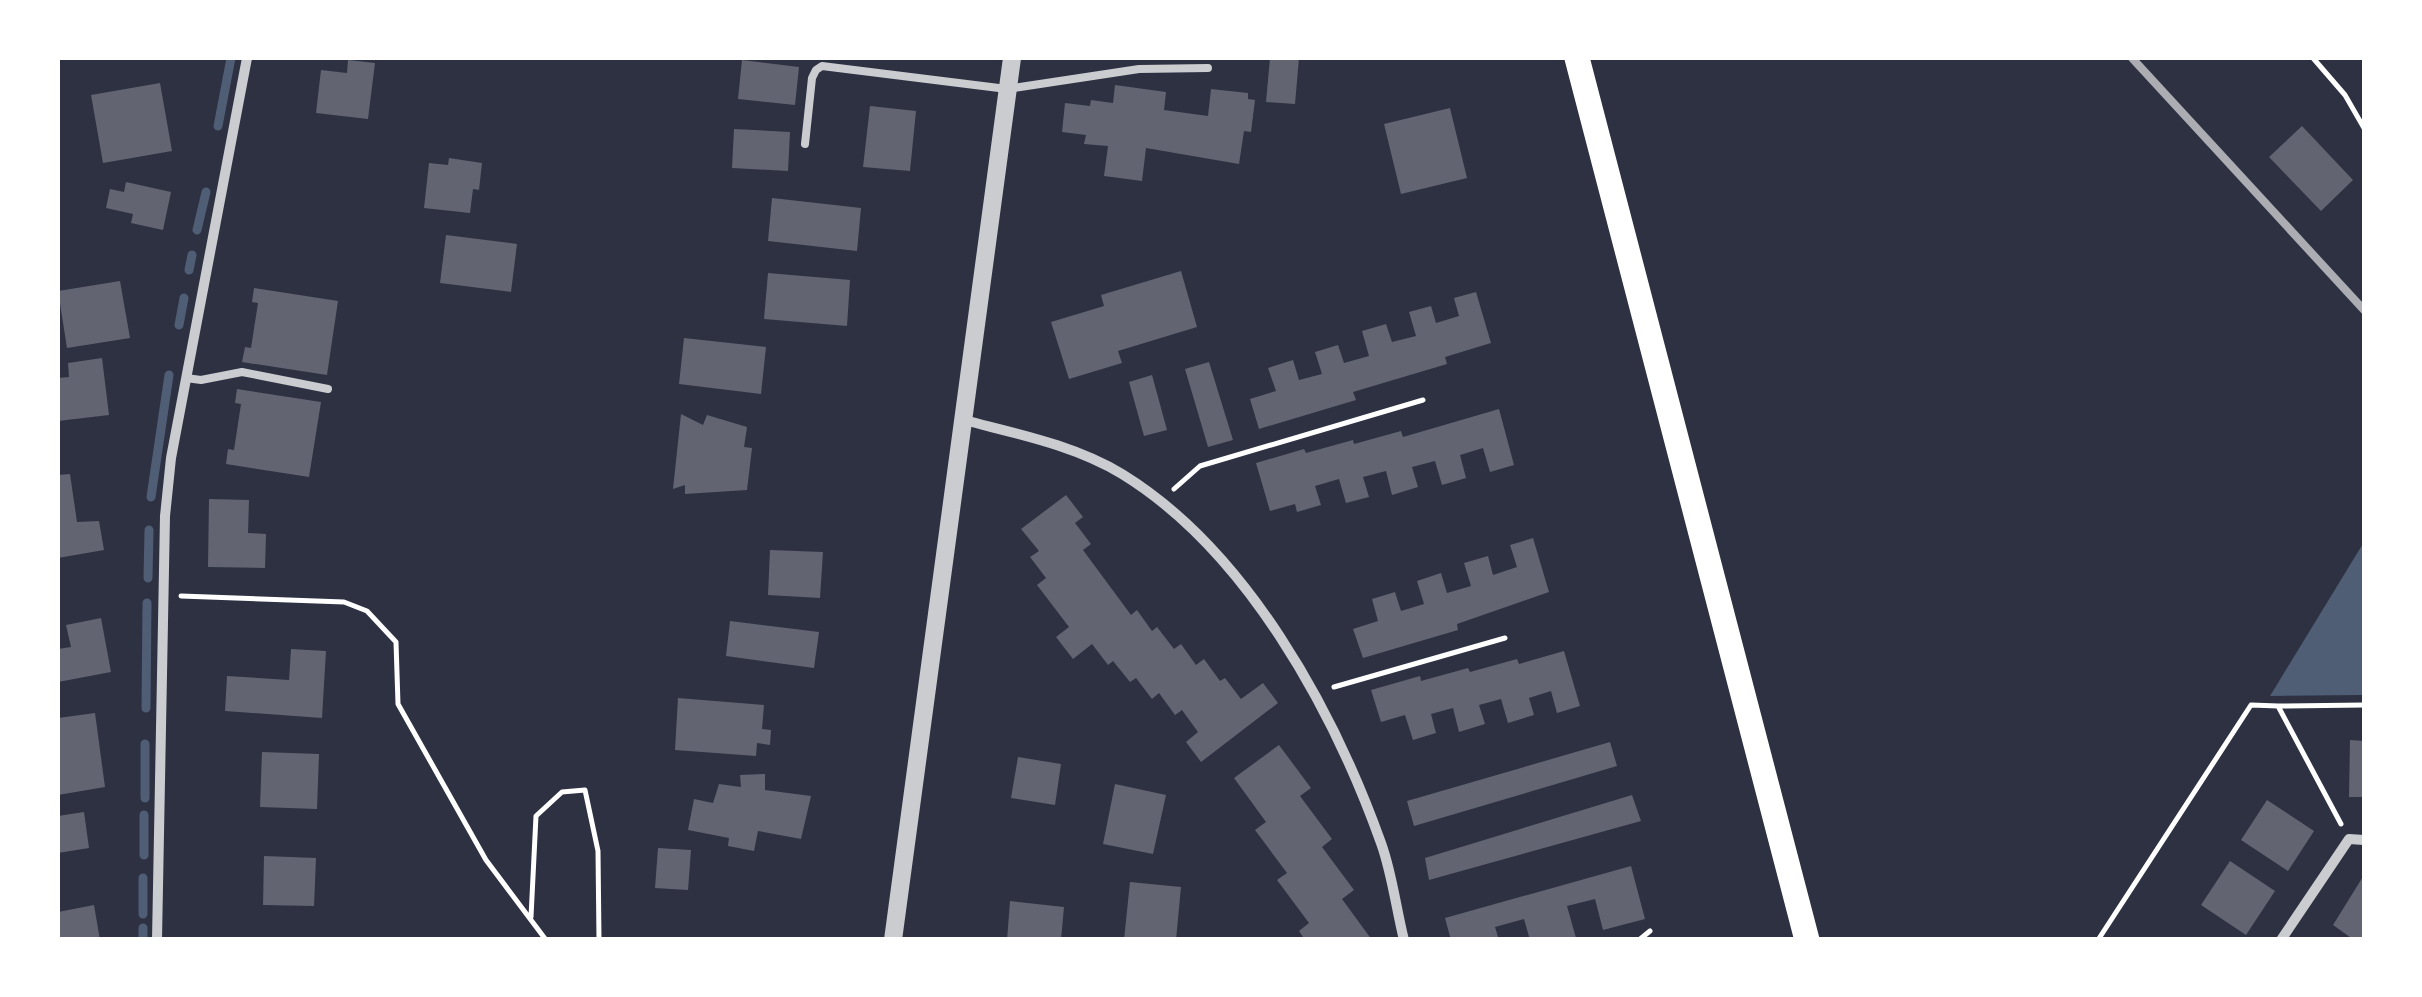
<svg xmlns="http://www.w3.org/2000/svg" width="2422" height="997" font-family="'Space Grotesk',sans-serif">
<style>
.water{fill:#4f5d75}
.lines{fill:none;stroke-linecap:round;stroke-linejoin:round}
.stream{stroke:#4f5d75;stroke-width:9}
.building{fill:#626471}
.path{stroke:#fff;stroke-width:5}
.service{stroke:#caccd0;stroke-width:8}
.minor{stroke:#caccd0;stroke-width:10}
.tertiary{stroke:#caccd0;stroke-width:18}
.primary{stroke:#fff;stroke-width:25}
.rail{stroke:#abadb3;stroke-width:8}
</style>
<rect width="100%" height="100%" fill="#2d3142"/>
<path class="water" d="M2364 542V695L2270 696Z"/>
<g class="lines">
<path class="stream" d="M218 126 231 58
M197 230 206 192
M189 270 192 255
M179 325 184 298
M151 497 169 375
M148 578 149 530
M146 708 147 603
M145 798V744
M144 855V815
M143 914V878
M143 940V928"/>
</g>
<path class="building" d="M1270 58H1299L1295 104 1266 102Z
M348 60 375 63 368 119 316 113 321 70 347 73Z
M742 60 799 67 795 105 738 99Z
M160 83 172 151 103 163 91 95Z
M1115 85 1166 92 1164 110 1208 116 1211 89 1248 93V99L1255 100 1251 132 1244 131 1239 164 1146 148 1142 181 1104 176 1108 146 1084 144 1086 135 1062 132 1065 103 1090 106 1091 100 1113 103Z
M870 106 916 111 910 171 863 167Z
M1450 108 1467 178 1401 194 1384 124Z
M2302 126 2353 180 2321 211 2269 157Z
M734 129 790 132 788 171 732 168Z
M449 158 482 163 479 190 473 189 470 213 424 208 429 163 448 165Z
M126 182 171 192 163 230 131 223 133 214 106 208 110 189 124 192Z
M772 198 861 208 857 251 768 241Z
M446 235 517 244 511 292 440 283Z
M1181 271 1197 327 1118 351 1122 363 1069 379 1051 322 1104 306 1101 295Z
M768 273 850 280 847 326 764 319Z
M120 281 130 338 67 348 58 291Z
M254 288 338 301 327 375 242 362 245 347 251 348 258 303 252 302Z
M1476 292 1491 343 1445 357 1447 364 1353 392 1356 400 1259 429 1250 399 1276 391 1268 368 1293 360 1299 380 1322 374 1315 352 1338 345 1344 363 1369 356 1362 331 1386 324 1392 342 1416 336 1409 312 1431 306 1436 323 1459 316 1454 298Z
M684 338 766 347 761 394 679 384Z
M102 358 109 415 58 421V378L69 377 68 363Z
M1209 362 1233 440 1208 447 1185 369Z
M1152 375 1167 430 1144 436 1129 382Z
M237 389 321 402 309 477 226 464 228 449 234 450 241 404 235 403Z
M1499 409 1514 465 1490 472 1483 448 1460 455 1466 478 1442 485 1435 461 1412 467 1418 487 1392 495 1386 471 1363 477 1369 497 1346 503 1339 479 1315 486 1321 505 1297 512 1295 504 1270 511 1256 463 1304 449 1306 453 1353 440 1354 444 1401 431 1403 437Z
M681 414 703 425 707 415 747 427 744 447 752 448 747 490 685 494V485L673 489Z
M70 474 77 522 99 521 104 550 58 558V475Z
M1066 495 1083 517 1075 523 1091 544 1083 550 1131 615 1137 610 1152 631 1157 627 1174 649 1181 644 1196 665 1204 659 1220 681 1225 678 1241 699 1263 683 1278 703 1201 762 1186 742 1198 732 1182 710 1175 715 1159 693 1152 699 1136 678 1130 682 1113 661 1108 665 1092 644 1073 659 1056 637 1069 627 1037 585 1046 578 1030 557 1039 551 1021 529Z
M209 499 249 500 248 533 266 534 265 568 208 567Z
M1533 538 1549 592 1457 624 1458 630 1363 658 1353 629 1378 621 1372 599 1395 592 1401 611 1424 604 1417 581 1441 573 1447 593 1471 586 1464 563 1488 556 1493 575 1517 567 1510 545Z
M770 550 823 552 820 598 768 595Z
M101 618 111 672 58 682V649L71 647 66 625Z
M730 621 819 632 814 668 726 656Z
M291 649 326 651 322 718 225 711 227 676 289 680Z
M1564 651 1580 706 1557 713 1551 691 1529 698 1534 715 1508 723 1501 699 1479 705 1485 724 1459 732 1453 708 1431 714 1436 733 1413 740 1405 715 1381 722 1371 690 1420 676 1421 681 1468 668 1470 672 1517 659 1519 664Z
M678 698 764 705 762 729 771 730 770 745 757 743 756 756 675 750Z
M95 713 105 787 58 795V718Z
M2350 740 2364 741V797H2349Z
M1610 742 1617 766 1414 826 1407 801Z
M1279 745 1311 788 1300 796 1332 839 1322 847 1354 890 1342 899 1372 940H1305L1299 931 1309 923 1277 880 1287 873 1255 830 1266 822 1234 778Z
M262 752 319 754 317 809 260 807Z
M1018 757 1061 764 1055 805 1011 798Z
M765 774V790L811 796 801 839 758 831 754 851 728 846 729 838 688 830 694 799 713 803 719 784 741 787 740 775Z
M1115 784 1166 795 1153 854 1103 844Z
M1632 795 1641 821 1429 880 1425 858Z
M2267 800 2314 831 2288 871 2241 840Z
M84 812 89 848 58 853V816Z
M658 848 691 850 688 890 655 888Z
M264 856 316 858 314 906 263 905Z
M2230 861 2275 891 2246 935 2201 905Z
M1631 866 1645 919 1603 930 1595 899 1567 906 1576 938 1530 940 1524 919 1495 927 1499 940H1451L1445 918Z
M2364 875V940H2354L2333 925Z
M1130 882 1181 887 1176 940H1124Z
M1010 901 1064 907 1061 940H1007Z
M94 905 100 940H58V912Z"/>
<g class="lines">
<path class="path" d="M2313 58 2345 95 2364 128
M1174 489 1200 466 1423 400
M181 596 344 602 367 611 396 642 398 704 486 860 546 940
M1334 687 1505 638
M2341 824 2278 706 2364 705
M531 917 536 816 562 792 585 790 598 851 599 940
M1639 940 1650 931
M2098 940 2251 705 2278 706"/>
<path class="service" d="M805 144 812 78 816 70 822 66 1007 89 1139 69 1208 68
M186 378 201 380 242 372 328 389"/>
<path class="minor" d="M964 420C1017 434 1074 445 1122 474 1246 550 1333 709 1381 843 1392 873 1396 908 1404 940
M157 940 165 516 171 458 247 58
M2281 940 2349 839 2364 840"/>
<path class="tertiary" d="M893 940 1012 58"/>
<path class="primary" d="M1577 58 1807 940"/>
<path class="rail" d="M2132 58 2364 310"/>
</g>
<rect width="2422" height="997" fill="none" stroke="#ffffff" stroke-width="120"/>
</svg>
